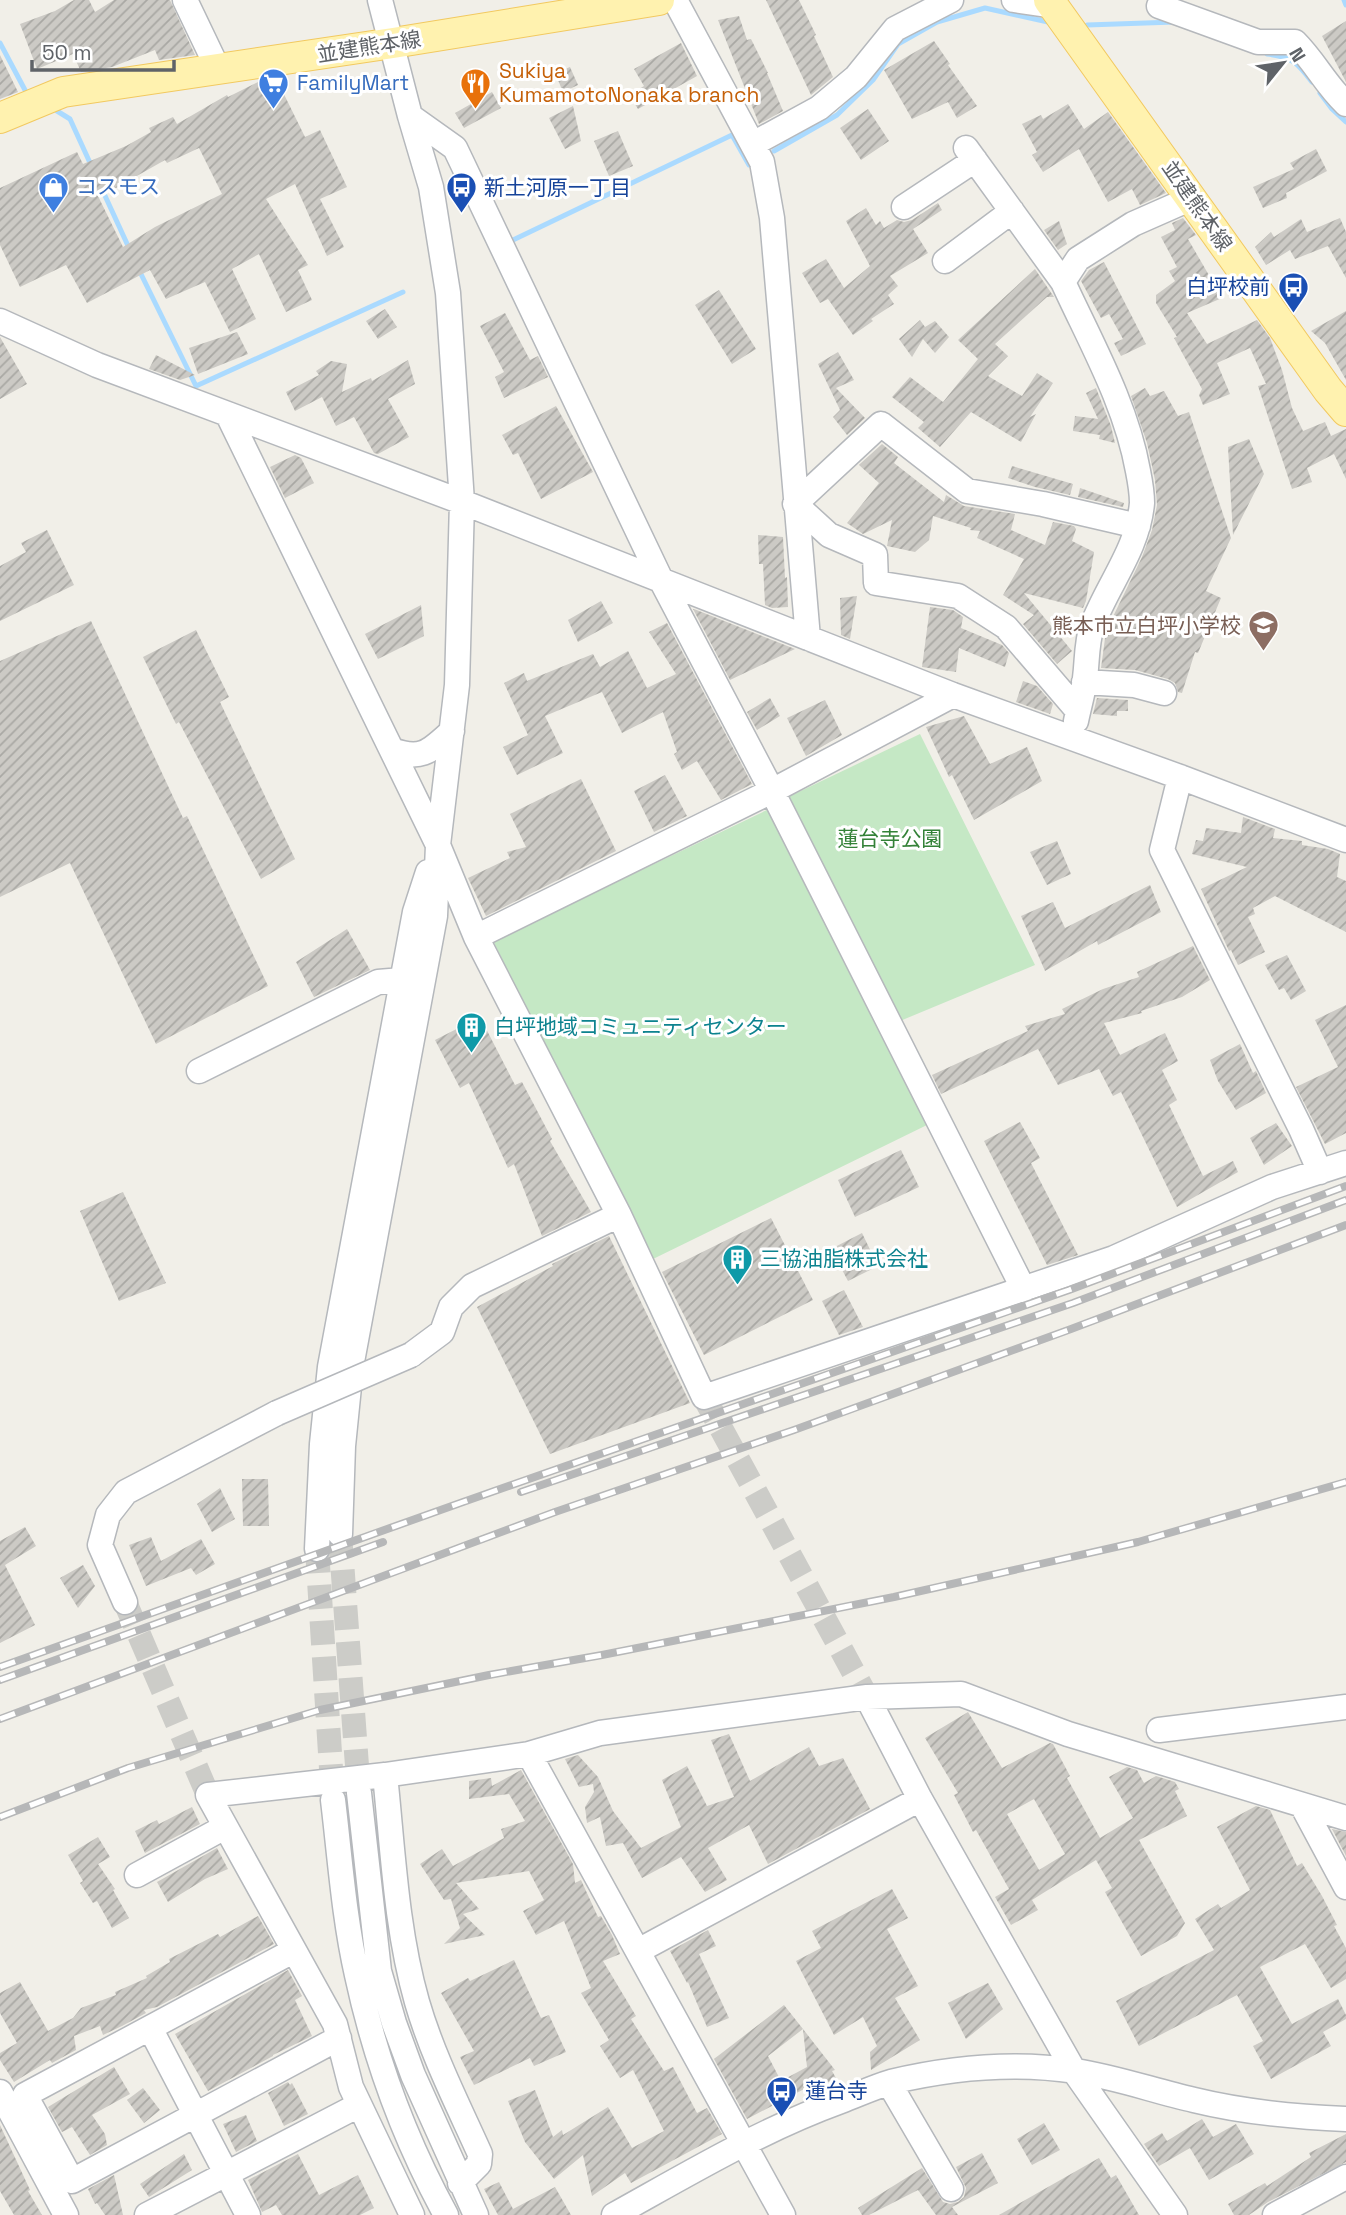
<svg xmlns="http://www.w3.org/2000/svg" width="1346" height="2215" font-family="'Space Grotesk','Noto Sans JP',sans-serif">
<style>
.green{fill:#c5e8c5}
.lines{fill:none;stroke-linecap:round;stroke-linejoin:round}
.stream{stroke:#aadaff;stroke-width:5}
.building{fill:url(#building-hatch);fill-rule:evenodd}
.minor-tunnel{stroke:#ccccc8;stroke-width:24;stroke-dasharray:24 12;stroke-linecap:butt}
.minor-casing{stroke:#b5b8bc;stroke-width:27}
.major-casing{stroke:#f2c960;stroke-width:32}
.minor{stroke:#fff;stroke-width:24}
.major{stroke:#fff2af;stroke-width:30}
.rail-casing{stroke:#b6b7b8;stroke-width:8}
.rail{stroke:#fff;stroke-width:5;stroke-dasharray:16;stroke-linecap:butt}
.minor-bridge-casing{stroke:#b5b8bc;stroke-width:27;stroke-linecap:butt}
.minor-bridge{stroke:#fff;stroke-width:24}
.labels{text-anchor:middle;stroke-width:6;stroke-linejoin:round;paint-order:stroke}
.street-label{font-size:21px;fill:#5f6368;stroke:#fff}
.food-label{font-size:21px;fill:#c56008;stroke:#fff;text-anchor:start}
.shop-label{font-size:21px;fill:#366cbe;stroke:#fff;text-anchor:start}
.transit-label{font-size:21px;fill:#164399;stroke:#fff;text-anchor:start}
.education-label{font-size:21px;fill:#785e54;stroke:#fff;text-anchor:end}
.park-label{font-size:21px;fill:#348238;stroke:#fff}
.culture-label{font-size:21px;fill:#0d838f;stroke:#fff;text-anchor:start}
</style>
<defs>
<pattern id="building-hatch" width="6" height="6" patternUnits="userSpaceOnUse" patternTransform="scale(1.75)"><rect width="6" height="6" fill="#cccac5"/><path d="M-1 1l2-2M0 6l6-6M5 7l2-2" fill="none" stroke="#a9a8a4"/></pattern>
</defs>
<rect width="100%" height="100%" fill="#f1efe8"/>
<path class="green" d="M920 734 1035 965 900 1021 786 798Z
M769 809 927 1125 653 1259 493 941Z"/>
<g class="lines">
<path class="stream" d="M1344 0 1346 5
M1087 25 1175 22
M0 43 25 90
M1267 54C1292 57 1297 62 1312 82
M1320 93 1332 109 1346 122
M57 111 70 119 91 165
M774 151 837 115 873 80 898 44 937 22 985 8 1048 22
M101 187 129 248
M513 240 732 135 749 165
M139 270 196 386 403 292"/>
</g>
<path class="building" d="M74 0H89L95 12 114 0H170L195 55 159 60 155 50 112 67 81 72 73 54 37 69 20 24 55 11Z
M766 0H799L816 35 814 36 833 77 811 95Z
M739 16 747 40 751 39 768 73H767L783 111 759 124 718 20Z
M1346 21V82L1322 36Z
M934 41 950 64 948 65 977 106 957 118 948 102 912 119 884 70Z
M681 43 697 76 638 109 629 95 644 86 634 69Z
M0 55 18 92 0 99Z
M570 67 578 85 563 92 555 73Z
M276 78 305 137 320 130 347 187 320 199 344 247 327 256 295 184 266 199 308 265 298 270 312 300 286 312 259 254 232 269 256 319 230 332 205 282 166 299 150 270 87 303 66 265 20 287 0 245V188L77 152 83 164 126 146 151 132 149 128 173 117 177 124 227 95 228 97 262 80ZM199 148 222 194 155 227 123 247 98 196 136 179 135 177 165 160 167 163Z
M492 92 501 108 464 128 455 113Z
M1068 104 1084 129 1108 112 1166 193 1140 205 1132 189 1108 202 1079 149 1043 172 1032 155 1037 152 1022 124 1041 115 1043 119Z
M573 106 581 141 565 149 549 118Z
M868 109 889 141 861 160 840 128Z
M618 131 633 166 609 176 594 141Z
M1316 149 1327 171 1286 193 1287 198 1263 208 1253 187 1294 169 1290 163Z
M938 203 942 210 913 229 928 253 890 276 898 286 888 295 894 304 871 319 873 321 853 335 828 299 820 303 802 273 826 259 844 288 870 266 846 221 866 208 876 225 880 221 884 228 897 220 904 222 912 220Z
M1183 218 1196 235 1188 239 1210 277 1213 276 1222 298 1187 313 1207 344 1257 320 1270 338 1282 370 1292 408 1303 431 1325 422 1331 436 1346 429V479L1334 454 1307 468 1312 482 1292 489 1258 386 1266 384 1250 348 1217 363 1230 394 1203 405 1199 395 1202 389 1174 338 1177 337 1156 303V295L1175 281 1169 271 1177 267 1161 237 1175 230 1172 223Z
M1340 218 1346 232V278L1328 246 1295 259 1290 250 1266 265 1255 247 1271 232 1274 237 1301 219 1307 232Z
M1059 221 1067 244 1058 250 1044 230Z
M1104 262 1146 344 1121 356 1114 343 1123 339 1109 314 1101 318 1081 281 1089 270Z
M1035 269 1054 297H1047L995 344 1008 356 988 376 1022 396 1037 373 1053 383 1030 417 1036 414 1021 442 971 412 940 447 918 428 924 422 892 397 910 377 943 402 978 359 958 340Z
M719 290 756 349 732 364 695 305Z
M385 309 397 327 378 339 366 321Z
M1346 311V380L1325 343 1311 331Z
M505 313 530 360 538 356 548 377 504 398 495 377 504 372 480 326Z
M920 320 925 327 935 321 949 337 935 353 923 339 912 357 899 339Z
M237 332 248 354 198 374 189 348Z
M0 337 27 384 0 399Z
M838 352 854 380 836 388 865 418 847 435 833 417 840 410 818 364Z
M156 355 195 375 180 380 149 369Z
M408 360 415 384 388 399 409 437 378 454 374 453 354 417 336 426 322 397 295 411 286 392 319 375 316 371 331 361 347 364 342 392 371 378 372 381Z
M1096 388 1111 426 1115 443 1099 439 1100 435 1073 431 1075 416 1098 419 1086 393Z
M1145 388 1150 396 1164 391 1178 416 1189 412 1231 538 1206 591 1221 598 1198 653 1195 652 1182 693 1178 692 1175 683 1168 679 1135 670 1101 668 1106 631 1142 557 1152 530 1157 505 1155 480 1147 443 1131 396Z
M556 406 593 472 541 499 518 453 513 455 502 435Z
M1249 439 1264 474 1233 535 1228 447Z
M882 444 898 457 894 463 944 502 946 495 964 506 1015 514 1011 530 1045 545 1053 522 1074 526 1076 529 1072 541 1094 552 1086 601 1083 608 1024 593 1072 651 1057 664 1023 624 1034 615 1003 595 1024 559 977 538 980 531 970 530 971 528 933 516 929 540 915 552 887 546 892 520 863 534 847 523 879 483 859 465Z
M295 455 301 458 314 483 285 498 270 467Z
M1012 466 1073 484 1070 495 1035 487 1008 478Z
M1080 488 1124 503 1123 507 1078 497Z
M47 530 74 585 0 621V566L26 552 21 543Z
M758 535 783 537 785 578 787 577 788 607 772 608 765 605 763 564H759Z
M857 596 850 639 841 635 840 598Z
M601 601 613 623 578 642 568 620Z
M421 605 424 636 378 659 365 634Z
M930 607 953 610 963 617 961 628 1002 645 1009 653 1005 667 959 648 956 672 922 667Z
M693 609H694L795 649 730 680Z
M91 621 183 818 187 816 268 986 156 1044 70 863 0 897V661Z
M667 623 752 784 721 800 697 761 682 770 674 754 677 752 663 712 622 733 602 692 545 716 563 753 517 775 503 747 528 735 504 683 524 673 527 681 593 654 600 667 628 651 647 688 676 674 649 632Z
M196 630 229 697 220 702 295 859 261 879 179 722 176 724 143 657Z
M1023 681 1037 686 1053 704 1050 714 1016 702Z
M770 698 780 716 757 730 747 712Z
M1097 698 1128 700V711H1117V716L1093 714Z
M825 700 842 735 806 756 787 718Z
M964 716 990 764 1027 747 1042 781 974 820 952 775 949 777 926 727Z
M665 775 687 816 654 832 634 791Z
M581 779 616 851 486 916 468 878 510 858 507 852 526 847 510 814Z
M1243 817 1275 829 1273 838 1302 841V845L1328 849 1340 854 1337 877 1346 881V932L1275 896 1253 908 1255 914 1248 917 1265 952 1238 965 1231 950 1229 951 1201 889 1247 867 1192 854 1196 840 1203 841 1206 828 1241 833Z
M1057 841 1071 874 1047 885 1030 852Z
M1150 885 1161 912 1098 945 1097 941 1045 971 1021 916 1053 902 1065 928Z
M347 929 370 970 314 997 296 962Z
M1193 946 1210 980 1182 997 1141 1011 1142 1013 1104 1023 1120 1055 1165 1033 1178 1061 1162 1070 1177 1100 1169 1105 1203 1176 1233 1161 1238 1172 1177 1207 1121 1092 1113 1096 1099 1069 1058 1085 1038 1049 941 1094 932 1075 1028 1031 1025 1026 1065 1014 1062 1009 1103 989 1139 977 1137 972Z
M1287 955 1306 991 1291 1000 1284 988 1279 990 1265 965Z
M1346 1005V1133L1325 1144 1296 1087 1338 1067 1315 1020Z
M480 1017 515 1085 522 1082 552 1139 550 1141 591 1212 542 1236 514 1164 508 1168 469 1083 460 1088 435 1040Z
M1240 1044 1253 1073 1256 1071 1266 1093 1236 1110 1218 1081 1210 1060Z
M1020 1122 1040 1158 1031 1163 1078 1255 1047 1265 984 1141Z
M1276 1123 1292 1146 1264 1165 1250 1138Z
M901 1150 919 1187 855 1217 838 1180Z
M123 1192 166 1283 119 1301 80 1211Z
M771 1218 813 1300 704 1355 662 1272Z
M862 1233 878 1266 848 1281 831 1249Z
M609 1236 690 1403 550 1454 477 1307 553 1266 552 1264Z
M844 1290 863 1327 839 1335 822 1301Z
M242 1479H268L269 1526H243Z
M220 1488 235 1519 212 1532 197 1504Z
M25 1527 36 1546 5 1565 35 1625 0 1643V1541Z
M151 1537 161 1561 201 1539 215 1564 196 1575 191 1568 146 1586 129 1545Z
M83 1565 95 1586 78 1608 60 1578Z
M968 1712 1002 1768 1050 1743 1053 1744 1070 1776 1067 1778 1100 1838 1133 1818 1109 1777 1127 1767 1137 1770 1144 1783 1156 1776 1175 1782 1179 1789 1175 1791 1187 1816 1139 1840 1185 1923 1177 1936 1141 1956 1105 1892 1112 1888 1096 1860 1032 1900 1038 1910 1011 1925 995 1897 1009 1889 976 1830 973 1832 954 1795 958 1793 925 1738ZM1034 1799 1065 1854 1039 1870 1007 1814Z
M729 1734 750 1781 809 1747 819 1766 843 1758 870 1809 768 1864 749 1825 708 1848 727 1880 705 1892 681 1857 642 1878 623 1843 606 1846 600 1817 587 1823 585 1807 594 1792 593 1784 579 1787 565 1759 578 1755 598 1777 613 1811 641 1848 681 1827 662 1780 687 1766 707 1806 734 1797 711 1740Z
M521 1770 573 1864 575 1883 581 1880 598 1917 601 1916 612 1935 620 1954 603 1961 636 2016 631 2019 664 2071 673 2067 697 2113 707 2108 722 2134 631 2183 625 2173 592 2196 583 2155 554 2179 525 2142 508 2101 535 2090 553 2137 562 2130 563 2135 608 2107 632 2148 664 2131 633 2070 620 2078 600 2046 609 2040 581 1993 591 1988 564 1921 536 1935 523 1911 544 1900 529 1871 456 1883 479 1909 463 1914 485 1935 444 1944 460 1928 451 1899 444 1900 420 1864 442 1849 453 1866 504 1838 501 1829 525 1821 509 1794 469 1799V1781L491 1778 492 1786Z
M1256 1806 1270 1810 1297 1866 1302 1863 1322 1896 1337 1925 1334 1926 1346 1948V1979L1331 1988 1305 1944 1260 1967 1292 2024 1338 1999 1346 2015V2019L1323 2032 1331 2046 1271 2079 1253 2046 1263 2041 1237 1995 1139 2046 1116 2001 1214 1950 1195 1919 1218 1904 1221 1908 1250 1890 1217 1827Z
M192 1807 200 1824 145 1853 135 1831 157 1820 159 1824Z
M1332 1829 1346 1832V1856Z
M98 1837 110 1857 98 1864 115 1889 113 1890 129 1918 112 1928 97 1901 93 1903 80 1883 83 1881 68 1855Z
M217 1848 228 1869 205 1879 168 1902 157 1882Z
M892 1889 908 1918 887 1929 918 1986 895 1998 920 2040 871 2070 870 2052 877 2046 863 2017 834 2035 796 1961 821 1948 812 1931Z
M258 1916 274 1944 157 2007 144 2010 146 2013 122 2026 103 2035 100 2026 74 2036 76 2050 52 2063 50 2060 14 2082 0 2060V2053L17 2043 0 2013V1993L20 1982 48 2031 73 2018 81 2008 116 1995 115 1992 147 1978 146 1976 170 1962 169 1959 218 1934 220 1937Z
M708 1930 716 1946 699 1954 729 2018 707 2027 688 1982 687 1983 670 1951Z
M514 1960 541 2018 549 2015 566 2052 534 2066 530 2058 474 2085 460 2057 474 2051 441 1993 468 1978 470 1981Z
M288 1970 302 1996 295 2000 312 2036 273 2055V2056L208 2091 175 2034Z
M988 1983 1003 2009 966 2039 948 2003Z
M784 2005 803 2029 768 2056 781 2081 807 2067 803 2029 835 2070 832 2071 836 2078 810 2092 808 2087 747 2119 714 2059Z
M114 2067 130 2094 92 2115 105 2134 107 2145 90 2155 72 2127 62 2132 48 2107Z
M288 2082 290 2085 292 2083 308 2114 284 2126 268 2093Z
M143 2088 160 2110 144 2123 127 2100Z
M246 2115 257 2141 236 2152 223 2124Z
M1202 2119 1213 2137 1236 2124 1254 2154 1209 2180 1190 2148 1159 2166 1144 2144 1162 2133 1167 2141Z
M1044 2123 1060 2150 1032 2165 1017 2139Z
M0 2125 30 2190 28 2191 42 2215H14L0 2191Z
M1346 2134V2162L1268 2202 1249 2215H1234L1228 2204 1265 2183 1267 2186 1311 2157 1309 2153Z
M982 2153 998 2183 952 2207 958 2215H936L918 2190 869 2215H862L858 2208 922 2168 943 2202 950 2204 958 2202 964 2197 966 2188 956 2167Z
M184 2154 192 2170 149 2197 140 2184Z
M298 2154 319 2195 358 2175 374 2208 360 2215H282L276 2205 262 2212 248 2180Z
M1099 2158 1111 2178 1116 2175 1139 2215H999Z
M114 2175 123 2215H105L97 2203 95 2204 88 2189Z
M499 2182 513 2209 555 2187 571 2215H498L484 2189Z"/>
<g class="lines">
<path class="minor-tunnel" d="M704 1397 867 1697
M340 1534 359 1793
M317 1549 333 1800
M125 1602 208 1795"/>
<defs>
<path id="minor" d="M185 0 218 69
M675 0 762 162 772 218 808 638
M1014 0 1054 6
M1159 6 1258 42H1295C1315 62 1325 84 1346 104
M410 116 455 148 661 580 772 791 1024 1290
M753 144 819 108 856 77 895 29 951 0
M966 148 1063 282
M904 207 975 160
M945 261 1012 211
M0 321 97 365 462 502 953 695 1180 777 1346 840
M228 415 438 845 476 937 619 1215 704 1397 1114 1258 1272 1187 1346 1163
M1084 682 1134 685 1164 693
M1078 711 1006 627 958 596 876 583 875 555 829 535 795 504 881 424 967 491 1043 504 1138 526
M1076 721C1078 711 1081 700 1083 690 1088 669 1085 647 1092 626 1108 584 1138 549 1142 503 1142 492 1140 481 1138 471 1126 404 1091 343 1063 282L1078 259 1133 224 1192 198
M392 750C422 761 430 751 452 731
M1180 777 1162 850 1301 1129 1320 1172
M476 937 772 791 953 695
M199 1071 378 982 402 980
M411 1355 442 1332 451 1307 472 1286 619 1215
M340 1534 343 1446 351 1367 435 916 438 845 457 685 462 502 448 293 431 187 410 116 380 0
M317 1549 322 1444 330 1367 415 912 428 872
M125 1602 100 1545 108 1515 126 1492 277 1413
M867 1697 920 1799 1074 2071 1175 2215
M1159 1730 1346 1707
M529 1754 783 2215
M385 1775C393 1851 396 1928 417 2002 432 2054 458 2105 480 2154L479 2164 460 2183
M359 1793 379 1971 394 2023 413 2075 476 2215
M333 1800C340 1858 344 1918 357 1975 375 2059 405 2140 446 2215
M1302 1805 1346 1887
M137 1875 225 1827
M293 1951 25 2095 72 2181 339 2038
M638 1951 920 1799
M150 2028 248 2215
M889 2083 951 2189
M0 2092 66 2215
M147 2215 359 2105
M412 2215 351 2087 335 2024 208 1795 385 1775 529 1754 600 1733 867 1697 961 1694 1068 1734 1346 1818
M614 2215C688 2174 761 2130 841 2101 857 2095 874 2087 891 2082 950 2068 1015 2062 1075 2071 1116 2077 1154 2091 1194 2100 1243 2112 1295 2117 1346 2119
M1275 2215 1346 2177"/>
<path id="major" d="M1049 0 1328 390 1346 411
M0 118 63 92 393 43 659 0"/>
</defs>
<use href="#minor" class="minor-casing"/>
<use href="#major" class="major-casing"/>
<use href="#minor" class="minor"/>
<use href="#major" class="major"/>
<defs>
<path id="rail" d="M521 1492 1073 1303 1346 1200
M0 1667 463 1502 1069 1290 1346 1186
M0 1680 383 1542
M0 1719 555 1512 794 1430 1071 1329 1346 1225
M0 1817 128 1768 320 1710 489 1675 602 1655 894 1597 1138 1542 1346 1482"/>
</defs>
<use href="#rail" class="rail-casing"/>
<use href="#rail" class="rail"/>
<defs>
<path id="minor-bridge" d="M277 1413 411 1355"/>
</defs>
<use href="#minor-bridge" class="minor-bridge-casing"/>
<use href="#minor-bridge" class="minor-bridge"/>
</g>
<defs>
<symbol id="supermarket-pin" viewBox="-11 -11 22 30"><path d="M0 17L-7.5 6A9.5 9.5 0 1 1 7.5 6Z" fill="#3f7fe0" stroke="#fff"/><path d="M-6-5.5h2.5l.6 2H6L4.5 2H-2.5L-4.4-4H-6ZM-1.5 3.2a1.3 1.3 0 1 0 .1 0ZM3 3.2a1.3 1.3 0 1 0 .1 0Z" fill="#fff"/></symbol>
<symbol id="restaurant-pin" viewBox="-11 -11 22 30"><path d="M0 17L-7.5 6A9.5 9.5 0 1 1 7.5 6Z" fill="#e8710a" stroke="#fff"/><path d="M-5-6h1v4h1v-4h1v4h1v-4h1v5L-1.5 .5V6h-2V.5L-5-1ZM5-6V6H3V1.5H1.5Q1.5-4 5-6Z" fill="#fff"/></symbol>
<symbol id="shop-pin" viewBox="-11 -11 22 30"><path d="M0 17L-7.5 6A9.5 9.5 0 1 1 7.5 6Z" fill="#3f7fe0" stroke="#fff"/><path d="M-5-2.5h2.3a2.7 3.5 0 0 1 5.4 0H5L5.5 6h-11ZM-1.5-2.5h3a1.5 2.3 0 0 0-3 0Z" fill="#fff"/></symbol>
<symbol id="bus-pin" viewBox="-11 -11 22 30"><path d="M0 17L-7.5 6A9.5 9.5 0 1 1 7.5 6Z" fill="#1a4fb4" stroke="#fff"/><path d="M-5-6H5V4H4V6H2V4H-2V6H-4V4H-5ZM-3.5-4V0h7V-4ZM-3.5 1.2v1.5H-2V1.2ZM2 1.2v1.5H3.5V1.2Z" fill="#fff"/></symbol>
<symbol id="school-pin" viewBox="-11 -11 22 30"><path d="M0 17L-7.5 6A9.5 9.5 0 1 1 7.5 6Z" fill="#8d6e63" stroke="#fff"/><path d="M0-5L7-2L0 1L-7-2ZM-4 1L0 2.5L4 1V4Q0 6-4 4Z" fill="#fff"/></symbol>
<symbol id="building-pin" viewBox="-11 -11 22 30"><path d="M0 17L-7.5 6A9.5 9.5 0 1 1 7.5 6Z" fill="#0f9aa8" stroke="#fff"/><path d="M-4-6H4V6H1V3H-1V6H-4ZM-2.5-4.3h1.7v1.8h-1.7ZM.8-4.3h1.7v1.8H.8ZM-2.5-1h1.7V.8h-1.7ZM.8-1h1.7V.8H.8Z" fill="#fff"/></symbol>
</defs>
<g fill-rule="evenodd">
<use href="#supermarket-pin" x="256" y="66" width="35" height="47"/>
<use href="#restaurant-pin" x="458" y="66" width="35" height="47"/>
<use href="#shop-pin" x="36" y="170" width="35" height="47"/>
<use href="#bus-pin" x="444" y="170" width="35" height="47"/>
<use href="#bus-pin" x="1276" y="270" width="35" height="47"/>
<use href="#school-pin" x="1246" y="608" width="35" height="47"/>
<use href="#building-pin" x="454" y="1010" width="35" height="47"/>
<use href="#building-pin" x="720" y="1242" width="35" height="47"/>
<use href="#bus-pin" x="764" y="2074" width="35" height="47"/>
</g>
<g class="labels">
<g class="street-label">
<text transform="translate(369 47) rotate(-9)" y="7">並建熊本線</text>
<text transform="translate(1197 206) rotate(55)" y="7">並建熊本線</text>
</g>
<g class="food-label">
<text x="499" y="78">Sukiya<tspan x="499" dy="24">KumamotoNonaka branch</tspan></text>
</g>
<g class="shop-label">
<text x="297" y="90">FamilyMart</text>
<text x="76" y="194">コスモス</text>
</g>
<g class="transit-label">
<text x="484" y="195">新土河原一丁目</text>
<text x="1270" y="294" text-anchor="end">白坪校前</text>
<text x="805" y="2098">蓮台寺</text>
</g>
<g class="education-label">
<text x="1241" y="633">熊本市立白坪小学校</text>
</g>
<g class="park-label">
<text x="890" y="846">蓮台寺公園</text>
</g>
<g class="culture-label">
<text x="494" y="1034">白坪地域コミュニティセンター</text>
<text x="760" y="1266">三協油脂株式会社</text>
</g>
</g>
<g transform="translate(1283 63) rotate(60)" stroke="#ffffff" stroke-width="5" paint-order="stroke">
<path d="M0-5L12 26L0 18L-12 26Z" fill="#5f6368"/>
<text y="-10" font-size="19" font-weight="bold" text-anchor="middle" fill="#5f6368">N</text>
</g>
<path d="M32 60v10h142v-10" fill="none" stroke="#5f6368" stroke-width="3.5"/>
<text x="42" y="60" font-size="21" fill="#5f6368" stroke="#ffffff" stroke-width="5" paint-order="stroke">50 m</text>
</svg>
